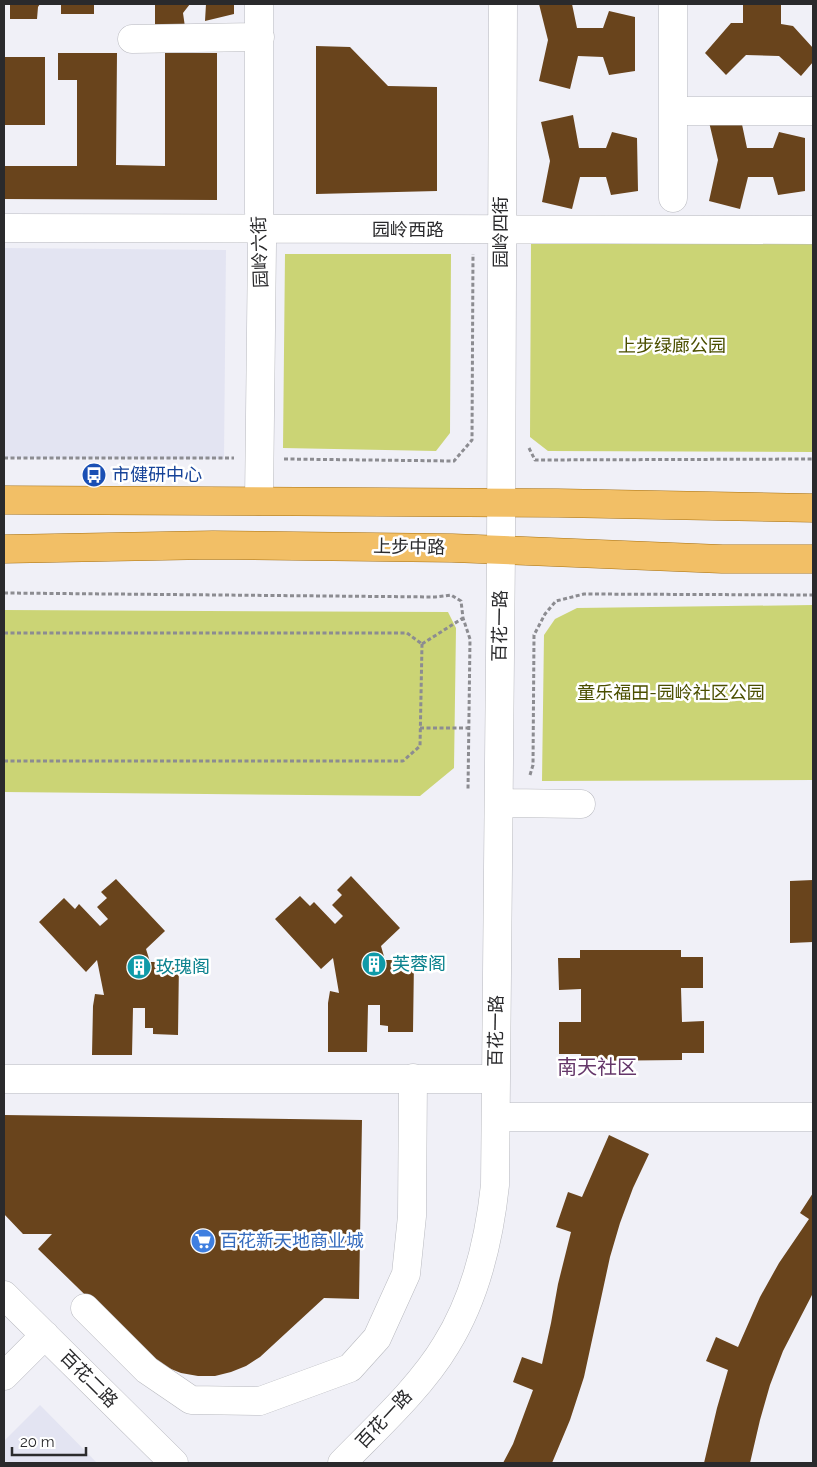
<svg xmlns="http://www.w3.org/2000/svg" width="817" height="1467" font-family="Raleway,'Noto Sans SC',sans-serif">
<style>
.built{fill:#e3e4f2}
.green{fill:#cbd475}
.building{fill:#69441c}
.lines{fill:none;stroke-linecap:round;stroke-linejoin:round}
.minor-casing{stroke:#b8b9bf;stroke-width:29}
.major-casing{stroke:#a7700f;stroke-width:29}
.path{stroke:#8c8c91;stroke-width:3;stroke-dasharray:4 2.5;stroke-linecap:butt}
.minor{stroke:#fff;stroke-width:28}
.major{stroke:#f2bf66;stroke-width:28}
.labels{text-anchor:middle;stroke-width:5;stroke-linejoin:round;paint-order:stroke}
.street-label{font-size:18px;fill:#2a2a2c;stroke:#fff}
.park-label{font-size:18px;fill:#4b4f00;stroke:#fff}
.transit-label{font-size:18px;fill:#164399;stroke:#fff;text-anchor:start}
.culture-label{font-size:18px;fill:#0d838f;stroke:#fff;text-anchor:start}
.shop-label{font-size:18px;fill:#366cbe;stroke:#fff;text-anchor:start}
.quarter-label{font-size:20px;fill:#65376a;stroke:#fff}
</style>
<rect width="100%" height="100%" fill="#f0f0f7"/>
<path class="built" d="M4 248 226 250 224 459 4 458Z
M40 1405 97 1463H4V1441Z"/>
<path class="green" d="M531 241H813V452L548 451 530 437Z
M285 254H451L450 433 436 451 283 448Z
M813 605V780L542 781 544 635 555 619 577 608Z
M4 610 448 612 456 628 454 768 420 796 4 792Z"/>
<path class="building" d="M10 4H40L38 7 37 19H10Z
M61 4H94V14H61Z
M155 4H190L183 13 185 27 155 25Z
M206 4H234V14L205 21Z
M539 4H572L577 28H603L609 11 635 17V71L609 75 603 57 578 56 570 89 539 81 548 40Z
M743 4H781V24L793 26 813 48V62L801 76 779 56 746 55 726 75 705 53 731 23H743Z
M316 46 350 47 388 86 437 87V191L316 194Z
M58 53H117L116 165 165 166V53H217V200L4 199V166H77V80H58Z
M4 57H45V125H4Z
M573 115 579 148H606L612 132 637 138 638 191 611 195 606 177H580L572 209 542 202 550 161 541 122Z
M740 115 747 148H773L779 132 805 138V191L778 195 773 177H748L740 209 709 201 718 160 709 122Z
M351 876 400 928 381 946 385 960H414L413 1032H388V1026L380 1025V1005H368L367 1052H328V1003L330 991 339 993 333 958 321 969 275 919 300 896 310 906 314 902 335 924 343 916 332 905 342 895 337 890Z
M116 879 165 931 146 949 150 962H179L178 1035 153 1034V1028H145V1008H133L132 1055H92L93 1006 95 994 104 995 97 960 86 972 39 922 64 898 75 909 79 904 100 926 108 919 97 907 107 898 101 892Z
M813 880V942L790 943V881Z
M580 950H681V957H703V988H681L682 1022 704 1021V1053H682V1060L581 1061V1054H559V1022H581V989L559 990 558 958H580Z
M4 1115 362 1120 359 1299 324 1298 260 1357 246 1366 231 1372 215 1376H198L181 1373 166 1367 151 1359 38 1249 52 1234H23L4 1214Z
M609 1135 649 1154 633 1188 620 1223 610 1257 584 1377 570 1420 552 1463H503L513 1444 533 1390 513 1382 522 1357 542 1364 551 1323 558 1284 571 1232 556 1227 568 1192 582 1197Z
M813 1193V1293L783 1351 770 1385 760 1420 750 1463H704L717 1408 728 1370 706 1361 716 1337 738 1347 760 1297 779 1263 809 1219 800 1213Z"/>
<g class="lines">
<defs>
<path id="minor" d="M259 4V212L262 244 259 501
M132 39 260 37
M673 111H813
M673 198V4
M4 228 813 230
M499 803 581 804
M4 1079H495
M496 1117H813
M4 1295 174 1463
M85 1308 147 1370 191 1400 260 1401 350 1368 377 1338 406 1274 412 1216 413 1078
M4 1376 45 1335
M342 1463C376 1428 421 1387 446 1345 476 1297 489 1241 495 1185L501 550 503 4"/>
<path id="major" d="M4 500 558 503 813 508
M4 549 213 545 452 548 722 559H813"/>
</defs>
<use href="#minor" class="minor-casing"/>
<use href="#major" class="major-casing"/>
<path class="path" d="M529 448 535 460 813 459
M4 458H234
M284 459 454 461 472 440 473 254
M4 593 435 597 451 595 461 601 463 618 470 639 468 790
M4 633H407L422 644
M422 644 463 618
M420 728H469
M4 761H403L420 746 422 644
M530 775 533 765 534 635 545 614 556 601 584 594 813 595"/>
<use href="#minor" class="minor"/>
<use href="#major" class="major"/>
</g>
<defs>
<symbol id="bus-disc" viewBox="-11 -11 22 22"><circle r="9.5" fill="#1a4fb4" stroke="#fff"/><path d="M-5-6H5V4H4V6H2V4H-2V6H-4V4H-5ZM-3.5-4V0h7V-4ZM-3.5 1.2v1.5H-2V1.2ZM2 1.2v1.5H3.5V1.2Z" fill="#fff"/></symbol>
<symbol id="building-disc" viewBox="-11 -11 22 22"><circle r="9.5" fill="#0f9aa8" stroke="#fff"/><path d="M-4-6H4V6H1V3H-1V6H-4ZM-2.5-4.3h1.7v1.8h-1.7ZM.8-4.3h1.7v1.8H.8ZM-2.5-1h1.7V.8h-1.7ZM.8-1h1.7V.8H.8Z" fill="#fff"/></symbol>
<symbol id="supermarket-disc" viewBox="-11 -11 22 22"><circle r="9.5" fill="#3f7fe0" stroke="#fff"/><path d="M-6-5.5h2.5l.6 2H6L4.5 2H-2.5L-4.4-4H-6ZM-1.5 3.2a1.3 1.3 0 1 0 .1 0ZM3 3.2a1.3 1.3 0 1 0 .1 0Z" fill="#fff"/></symbol>
</defs>
<g fill-rule="evenodd">
<use href="#bus-disc" x="80" y="461" width="28" height="28"/>
<use href="#building-disc" x="360" y="950" width="28" height="28"/>
<use href="#building-disc" x="125" y="953" width="28" height="28"/>
<use href="#supermarket-disc" x="189" y="1227" width="28" height="28"/>
</g>
<g class="labels">
<g class="street-label">
<text x="408" y="236">园岭西路</text>
<text transform="translate(501 232) rotate(-90)" y="6">园岭四街</text>
<text transform="translate(260 252) rotate(-92)" y="6">园岭六街</text>
<text transform="translate(409 547) rotate(1)" y="6">上步中路</text>
<text transform="translate(500 626) rotate(-89)" y="6">百花一路</text>
<text transform="translate(496 1031) rotate(-89)" y="6">百花一路</text>
<text transform="translate(89 1379) rotate(45)" y="6">百花二路</text>
<text transform="translate(384 1419) rotate(-47)" y="6">百花一路</text>
</g>
<g class="park-label">
<text x="672" y="352">上步绿廊公园</text>
<text x="671" y="699">童乐福田-园岭社区公园</text>
</g>
<g class="transit-label">
<text x="112" y="481">市健研中心</text>
</g>
<g class="culture-label">
<text x="392" y="970">芙蓉阁</text>
<text x="156" y="973">玫瑰阁</text>
</g>
<g class="shop-label">
<text x="220" y="1247">百花新天地商业城</text>
</g>
<g class="quarter-label">
<text x="597" y="1074">南天社区</text>
</g>
</g>
<rect width="817" height="1467" fill="none" stroke="#2a2a2c" stroke-width="10"/>
<path d="M12 1447v8h74v-8" fill="none" stroke="#2a2a2c" stroke-width="2.5"/>
<text x="20" y="1447" font-size="15" fill="#2a2a2c" stroke="#ffffff" stroke-width="4" paint-order="stroke">20 m</text>
</svg>
